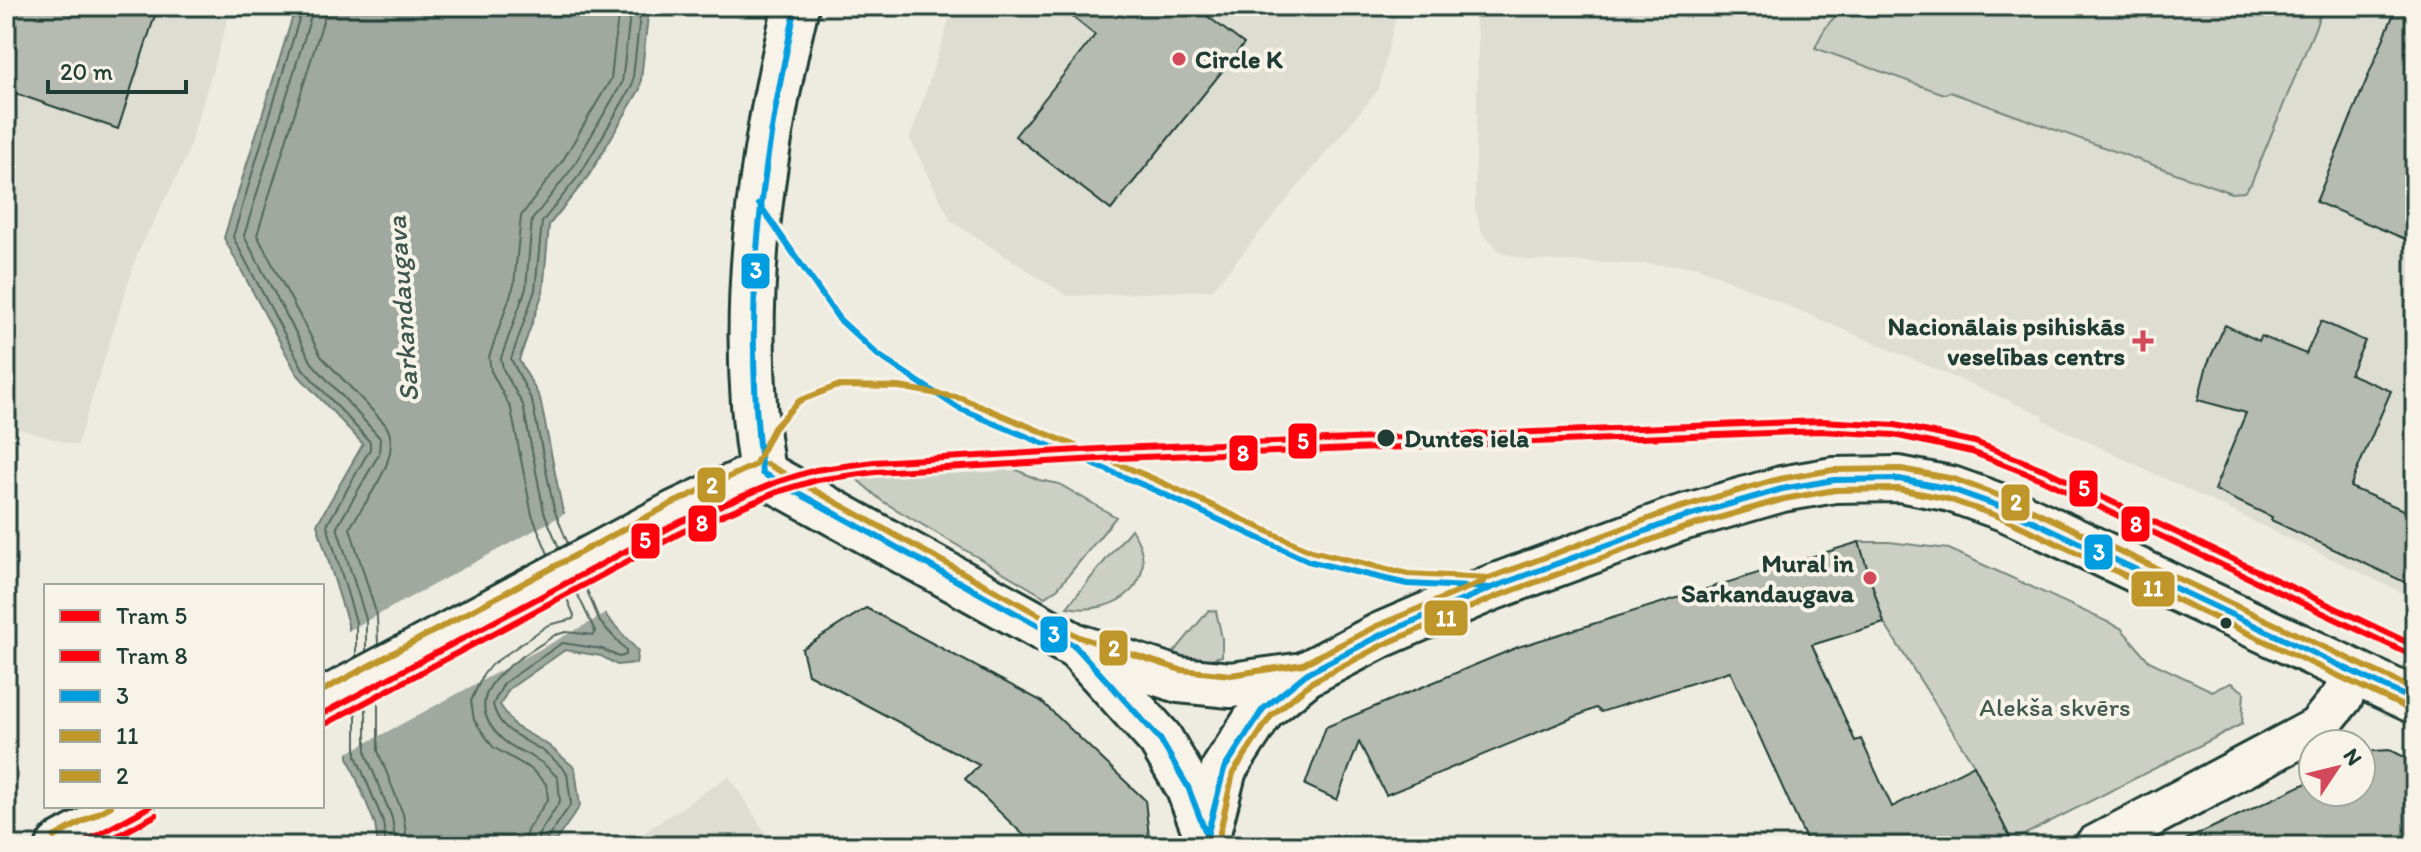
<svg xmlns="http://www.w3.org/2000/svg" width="2421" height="852" font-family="Itim,sans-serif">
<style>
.built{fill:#ddddd2}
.green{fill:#cccfc4;stroke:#76867c;stroke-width:2}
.water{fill:#9fa99f;stroke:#6c7e74;stroke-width:2}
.pier{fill:#eeece1}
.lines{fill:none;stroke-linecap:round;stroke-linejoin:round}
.shore{stroke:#52685f;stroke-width:2}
.building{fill:#b5bbb0;stroke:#1f3d34;stroke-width:2}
.minor-casing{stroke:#1f3d34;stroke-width:46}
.primary-casing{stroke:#1f3d34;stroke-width:50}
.minor{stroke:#f7f3e8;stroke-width:40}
.primary{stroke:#f7f3e8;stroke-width:44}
.bus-1-casing{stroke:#f7f3e8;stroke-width:12}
.bus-2-casing{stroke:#f7f3e8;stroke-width:12}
.bus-3-casing{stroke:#f7f3e8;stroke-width:12}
.bus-1{stroke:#009de0;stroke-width:6}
.bus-2{stroke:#bf962a;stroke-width:6}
.bus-3{stroke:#bf962a;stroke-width:6}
.tram-1-casing{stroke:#f7f3e8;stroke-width:12}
.tram-2-casing{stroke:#f7f3e8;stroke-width:12}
.tram-1{stroke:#ff000c;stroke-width:6}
.tram-2{stroke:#ff000c;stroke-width:6}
.poi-dot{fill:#d1495b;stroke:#f7f3e8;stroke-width:3}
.stop-dot{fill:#1f3d34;stroke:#f7f3e8;stroke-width:3}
.labels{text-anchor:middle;stroke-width:8;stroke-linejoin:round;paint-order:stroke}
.poi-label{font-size:26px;font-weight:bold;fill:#1f3d34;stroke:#f7f3e8;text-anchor:end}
.stop-label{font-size:26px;font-weight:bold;fill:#1f3d34;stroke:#f7f3e8;text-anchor:start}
.park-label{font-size:26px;fill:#425a51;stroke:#f7f3e8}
.water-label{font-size:28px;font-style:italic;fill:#3f584f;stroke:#f7f3e8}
.line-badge{stroke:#f7f3e8;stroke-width:3}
.badge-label{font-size:22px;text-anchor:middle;font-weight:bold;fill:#fff}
</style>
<rect width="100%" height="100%" fill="#eeece1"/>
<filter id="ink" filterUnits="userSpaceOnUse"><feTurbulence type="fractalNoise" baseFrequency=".0125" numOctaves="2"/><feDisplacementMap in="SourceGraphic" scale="16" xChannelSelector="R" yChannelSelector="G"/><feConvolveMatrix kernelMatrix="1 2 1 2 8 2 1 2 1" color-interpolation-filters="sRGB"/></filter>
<g filter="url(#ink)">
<path class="built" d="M6 6H232L186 158 138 252 77 446 6 425Z
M954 6H1398L1379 89 1212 290 1067 296 951 221 910 139Z
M1473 6H2415V599L2043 420 2044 416 1696 266 1530 260 1502 253 1482 233 1475 208 1478 39Z
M729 776 774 846H626L630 842Z"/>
<path class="green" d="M1852 6H2324L2251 184 2244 192 2231 193 1950 92 1944 94 1815 48C1822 32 1832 13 1850 9Z
M1010 467 1039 480 1059 484 1116 517 1058 588 1045 597 882 501 853 476Z
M1131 529C1166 580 1117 617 1067 607Z
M1859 542H1889L1949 549 2121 628 2149 661 2212 691 2231 683 2244 692 2242 724 2012 841 1974 765 1884 623Z
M1209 610 1216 611 1222 638V656L1203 661 1175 656V651Z"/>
<path class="water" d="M296 6H649L640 89 588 177 549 225 543 292 519 360 540 398 562 508 607 617 638 651 636 663 617 665 601 656 565 650 509 689 500 705 515 726 548 745 575 768 580 806 552 846H378L375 824 348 757V624L317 524 363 444 297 374 224 238Z"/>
<path class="pier" d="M568 512 609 612 344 755V633Z"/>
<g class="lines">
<path class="shore" d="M303 6 233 237 303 369 370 442V449L327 525 356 622V656
M314 6 244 236 312 363 380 438 379 454 337 527 366 619V651
M326 6 324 18 257 235 321 356 385 424C406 454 365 500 350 528L377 616 378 645
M568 544 554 509 532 401 511 359 535 290 542 222 581 173 632 86 641 6
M559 548 544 512 523 405 503 369 501 358 526 288 532 220 573 167 622 83 631 6
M548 554 532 515 511 409 491 371 489 357 514 285 521 216 563 160 611 79 619 6
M378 699V751L403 814 408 846
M366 706V754L392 818 396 846
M356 711V756L383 821 386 846
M524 846 527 830 548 799 546 784 531 769 493 747 474 720 471 701 483 675 491 665 548 625 573 619 574 615 567 599
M536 846 539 834 560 801 558 778C551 770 543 763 534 758 524 752 510 747 502 739 452 691 519 660 555 635L566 632 594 635 595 631 577 593
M546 846 547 839 571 804 567 773C560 765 552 757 543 751 523 738 498 731 493 704L504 683 562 643 602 649 619 657 626 655V650L600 622 586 588"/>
</g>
<path class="building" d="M6 6H158L118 129 6 90Z
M1059 6H1194L1244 44 1111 210 1015 136 1095 35Z
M2397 6H2415V243L2316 202Z
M2321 321 2365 341 2350 374 2391 391 2350 487 2415 515V587L2271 520 2272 517 2214 490 2246 413 2198 400 2207 365 2225 325 2259 341 2261 336 2306 354Z
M1859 542 1884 623 1812 645 1855 741 1861 739 1892 807 1974 765 2014 846H1809L1730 671 1601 712 1596 708 1386 795 1359 742 1337 800 1305 785 1326 727 1518 647Z
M866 608 1041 701 1145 800 1150 846H1035L965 779 979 765 808 674 802 649Z
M2390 750 2415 762V846H2173L2313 780V792H2361V757L2373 751Z"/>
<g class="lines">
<defs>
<path id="minor" d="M2095 846 2317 728 2343 696 2352 672"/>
<path id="primary" d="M762 473 1075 646 1179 680 1231 685 1304 675
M762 473C737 318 760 157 796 6
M1080 650 1160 739 1188 787 1207 836
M322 702 676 513 762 473
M59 846 132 806
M1207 846V836L1224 769 1263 709 1306 674 1381 635 1491 588 1678 519 1782 489 1834 480 1899 479 1951 489 2007 509 2415 701"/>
</defs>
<use href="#minor" class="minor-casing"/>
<use href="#primary" class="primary-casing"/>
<use href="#minor" class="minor"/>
<use href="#primary" class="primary"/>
<defs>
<path id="bus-1" d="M796 6C760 168 742 307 762 473L1075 646 1160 739 1188 787 1207 836V846
M759 204 839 319 878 355 958 408 1148 487 1308 561 1407 584 1491 588
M1207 846V836L1224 769 1263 709 1306 674 1381 635 1491 588 1678 519 1782 489 1834 480 1899 479 1951 489 2007 509 2415 701"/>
<path id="bus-2" d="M1217 846 1233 773 1271 716 1312 682 1385 644 1495 597 1681 529 1784 499 1835 490 1898 489 1948 499 2003 518 2411 710"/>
<path id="bus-3" d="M767 464 1079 637 1181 670 1231 675 1303 664 1377 626 1484 581
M322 691 671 504 755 465 774 428 799 401 837 386 899 387 961 398 1152 478 1311 551 1408 574 1489 578 1675 509 1779 479 1833 470 1901 469 1954 479 2011 500 2415 690
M54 837 111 806"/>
</defs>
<use href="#bus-1" class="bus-1-casing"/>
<use href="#bus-2" class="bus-2-casing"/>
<use href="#bus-3" class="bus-3-casing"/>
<use href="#bus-1" class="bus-1"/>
<use href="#bus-2" class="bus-2"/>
<use href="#bus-3" class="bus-3"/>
<defs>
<path id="tram-1" d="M322 714 680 522 777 482 815 470 874 462 1116 448 1821 421 1895 425 1975 442 2045 470 2415 646
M78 846 151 806"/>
<path id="tram-2" d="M327 723 684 531 780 491 817 480 875 472 1116 458 1821 431 1894 435 1972 452 2041 479 2411 655
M99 846 156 815"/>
</defs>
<use href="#tram-1" class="tram-1-casing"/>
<use href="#tram-2" class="tram-2-casing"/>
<use href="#tram-1" class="tram-1"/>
<use href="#tram-2" class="tram-2"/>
</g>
</g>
<g class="poi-dot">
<circle cx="1179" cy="59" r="8"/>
<path d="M2139 329h8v8h8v8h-8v8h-8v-8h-8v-8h8z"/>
<circle cx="1870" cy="578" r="8"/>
</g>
<g class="stop-dot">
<circle cx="1386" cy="438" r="10"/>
<circle cx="2226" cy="623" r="7"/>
</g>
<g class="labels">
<g class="poi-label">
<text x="1195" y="68" text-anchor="start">Circle K</text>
<text x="2125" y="335">Nacionālais psihiskās<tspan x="2125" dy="30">veselības centrs</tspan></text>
<text x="1854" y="572">Mural in<tspan x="1854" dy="30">Sarkandaugava</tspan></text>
</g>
<g class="stop-label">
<text x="1404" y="447">Duntes iela</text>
</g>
<g class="park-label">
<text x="2055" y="716">Alekša skvērs</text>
</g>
<g class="water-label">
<text transform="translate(402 309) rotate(-94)" y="10">Sarkandaugava</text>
</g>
</g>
<g class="line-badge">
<rect x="740" y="252" width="31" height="38" rx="8" fill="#009de0"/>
<rect x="1287" y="422" width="31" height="38" rx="8" fill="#ff000c"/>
<rect x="1228" y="434" width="31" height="38" rx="8" fill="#ff000c"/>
<rect x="696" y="466" width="31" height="38" rx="8" fill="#bf962a"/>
<rect x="2068" y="469" width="31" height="39" rx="8" fill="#ff000c"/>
<rect x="2000" y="483" width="31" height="39" rx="8" fill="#bf962a"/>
<rect x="687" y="504" width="31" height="39" rx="8" fill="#ff000c"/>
<rect x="2120" y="505" width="31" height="38" rx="8" fill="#ff000c"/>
<rect x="630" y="522" width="31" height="38" rx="8" fill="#ff000c"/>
<rect x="2083" y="533" width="31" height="38" rx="8" fill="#009de0"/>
<rect x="2130" y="570" width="46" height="38" rx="8" fill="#bf962a"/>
<rect x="1423" y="599" width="46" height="38" rx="8" fill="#bf962a"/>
<rect x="1039" y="615" width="30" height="39" rx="8" fill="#009de0"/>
<rect x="1098" y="629" width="31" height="38" rx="8" fill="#bf962a"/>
</g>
<g class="badge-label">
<text x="756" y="278">3</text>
<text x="1303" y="449">5</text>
<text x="1243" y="461">8</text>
<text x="712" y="493">2</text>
<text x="2084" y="496">5</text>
<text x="2016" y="510">2</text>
<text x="702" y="531">8</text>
<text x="2136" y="532">8</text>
<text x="645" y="548">5</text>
<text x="2099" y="560">3</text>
<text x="2153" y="596">11</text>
<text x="1446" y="626">11</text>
<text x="1054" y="642">3</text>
<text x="1114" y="656">2</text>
</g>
<rect width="2421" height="852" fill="none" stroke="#f7f3e8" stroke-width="32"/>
<rect x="16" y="16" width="2389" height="820" fill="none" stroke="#1f3d34" stroke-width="3" filter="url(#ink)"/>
<rect x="44" y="584" width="280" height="224" fill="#f7f3e8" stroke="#a1aaa0" stroke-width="2"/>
<rect x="60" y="610" width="40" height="12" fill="#ff000c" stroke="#a1aaa0" stroke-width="2"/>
<text x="116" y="624" font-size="24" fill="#1f3d34">Tram 5</text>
<rect x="60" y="650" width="40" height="12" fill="#ff000c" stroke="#a1aaa0" stroke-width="2"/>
<text x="116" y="664" font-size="24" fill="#1f3d34">Tram 8</text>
<rect x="60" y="690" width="40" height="12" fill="#009de0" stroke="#a1aaa0" stroke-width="2"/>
<text x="116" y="704" font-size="24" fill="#1f3d34">3</text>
<rect x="60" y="730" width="40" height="12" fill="#bf962a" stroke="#a1aaa0" stroke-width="2"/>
<text x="116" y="744" font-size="24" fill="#1f3d34">11</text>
<rect x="60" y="770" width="40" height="12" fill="#bf962a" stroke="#a1aaa0" stroke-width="2"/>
<text x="116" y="784" font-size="24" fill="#1f3d34">2</text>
<g transform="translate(2337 768) rotate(55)"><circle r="38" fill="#f7f3e8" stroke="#a1aaa0" stroke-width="2"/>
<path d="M0-6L14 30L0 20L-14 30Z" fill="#d1495b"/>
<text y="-12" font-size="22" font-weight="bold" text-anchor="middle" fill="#1f3d34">N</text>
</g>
<path d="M48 80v12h138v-12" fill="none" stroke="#1f3d34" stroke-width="4"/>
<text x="60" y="80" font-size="24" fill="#1f3d34" stroke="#f7f3e8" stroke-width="6" paint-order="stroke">20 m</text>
</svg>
